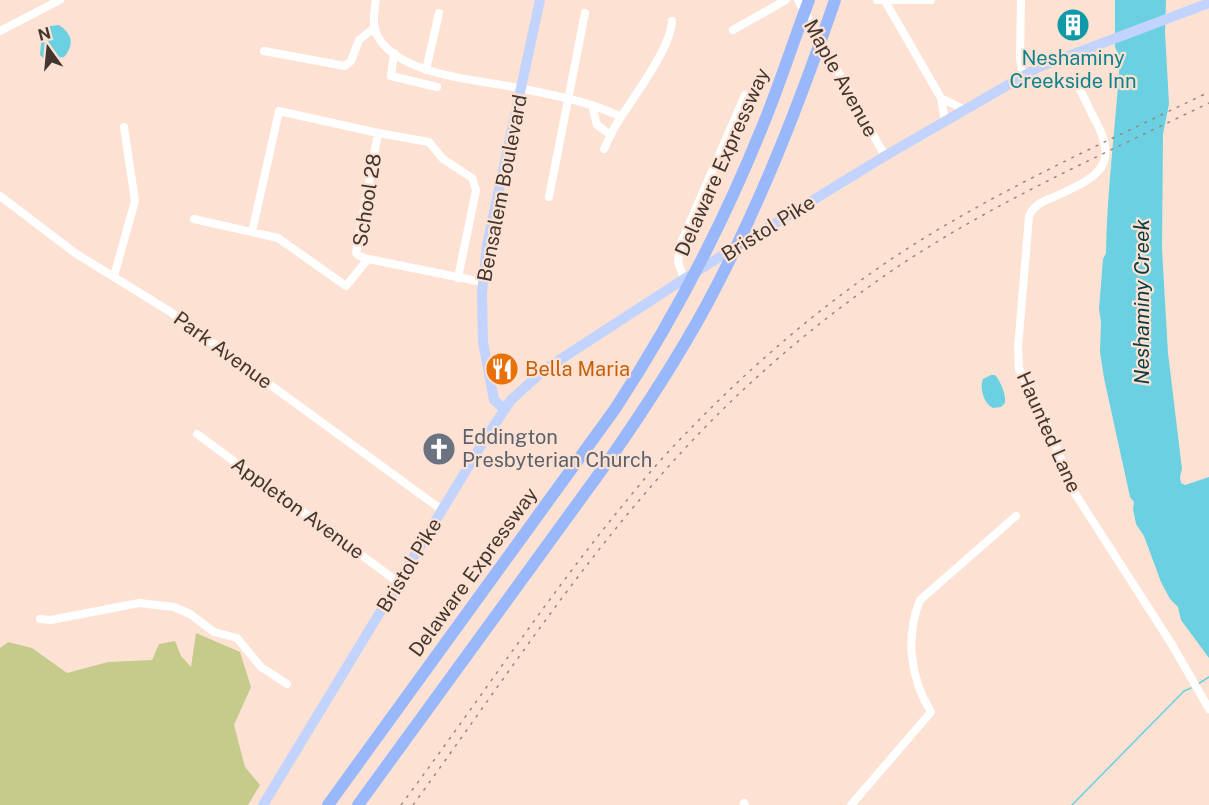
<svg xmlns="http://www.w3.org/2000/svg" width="1209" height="805" font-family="'Public Sans',sans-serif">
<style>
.green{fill:#c5cb8b}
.water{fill:#6bd0e1}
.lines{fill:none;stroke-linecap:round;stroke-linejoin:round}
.stream{stroke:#6bd0e1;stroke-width:1.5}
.minor{stroke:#fff;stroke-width:8}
.major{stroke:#c2d4fd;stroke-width:10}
.highway{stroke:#99b8fc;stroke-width:12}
.rail{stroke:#9a877c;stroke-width:1.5;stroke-dasharray:3 6;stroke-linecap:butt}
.labels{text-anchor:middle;stroke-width:4.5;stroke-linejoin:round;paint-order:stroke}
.culture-label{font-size:20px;fill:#0d838f;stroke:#fde2d3}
.street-label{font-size:20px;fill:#43362e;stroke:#fde2d3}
.food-label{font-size:20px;fill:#c56008;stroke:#fde2d3;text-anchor:start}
.worship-label{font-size:20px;fill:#5b616d;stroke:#fde2d3;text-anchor:start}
.water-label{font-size:21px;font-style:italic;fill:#0c3c43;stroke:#fde2d3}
</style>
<rect width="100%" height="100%" fill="#fde2d3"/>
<path class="green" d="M196 633 240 652 251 687 234 725 245 767 260 785 248 805H0V648L8 642 32 648 67 673 108 662 152 660 159 644 175 641 181 656 191 667Z"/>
<path class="water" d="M1115 0H1166L1165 32 1169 104 1163 134 1162 249 1168 353 1182 469 1180 477 1181 483 1185 485 1209 477V658L1181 620 1178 607 1170 599 1161 582 1144 536 1136 524 1133 509 1134 502 1130 497 1104 378 1100 352 1101 322 1099 309 1103 259 1106 253C1107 188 1116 123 1120 58L1115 47Z
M59 25C72 34 75 44 64 57L44 59 40 55 42 32 50 26Z
M991 375H995C1001 382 1006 394 1005 403L1001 407 993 408C984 404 979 388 983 379Z"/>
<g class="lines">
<path class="stream" d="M1198 684 1209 677
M1072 805 1184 691 1191 688"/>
<path class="minor" d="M376 0C374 14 371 27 380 40 405 77 483 80 524 89 557 96 591 102 621 117
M798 0 885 156
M877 0H931
M1021 0 1020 58 1023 76 1039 81 1066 80 1075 83C1083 92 1087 105 1093 116 1122 167 1097 177 1054 197 1043 201 1034 205 1029 216L1018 348 1019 369 1044 416 1074 492 1171 643 1209 709
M885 1 941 98 945 121
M733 30 786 0
M0 31 60 0
M264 51 345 66 351 61 359 40 374 28
M394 53 391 76 437 87
M426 70 439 13
M941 98 965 110
M592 105 597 125 611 135
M604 149C609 139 613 129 619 120 634 96 671 48 672 21
M0 196 75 253 169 311 442 510
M549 197 585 13
M194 219 278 238 346 286 368 259 359 256 356 253 378 133
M252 232 279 111 378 133 429 142 443 159 472 178 476 190 458 278
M368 259 482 282
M114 276 135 201 124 127
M684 279 678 262 680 245 745 95
M197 434 398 582
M40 619 51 620 139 603 174 607 190 614 214 632 237 638 261 667 287 684
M744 803 745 805
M851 805 931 712C910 678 905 637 920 600L1016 516"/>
<path class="major" d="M504 409 494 400 483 342 482 293 487 245 540 0
M263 805 487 436 511 400 544 370 684 279 885 156 1039 67 1209 3"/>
<path class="highway" d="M328 805 615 409C674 319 723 224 763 125 780 84 793 42 809 0
M358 805 609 460C644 410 677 359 706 306 759 208 799 105 835 0"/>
<path class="rail" d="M401 805C473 709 539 609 614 516 632 494 651 470 671 449 749 366 836 291 934 232 1022 179 1116 137 1209 92
M413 805C494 694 570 578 661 475 723 404 794 340 870 286 974 211 1093 159 1209 103"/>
</g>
<defs>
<symbol id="building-disc" viewBox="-11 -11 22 22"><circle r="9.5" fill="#0f9aa8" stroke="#fde2d3"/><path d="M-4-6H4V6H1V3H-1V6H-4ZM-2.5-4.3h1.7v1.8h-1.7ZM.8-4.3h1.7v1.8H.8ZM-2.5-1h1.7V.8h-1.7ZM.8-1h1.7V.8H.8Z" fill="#fff"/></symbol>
<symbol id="restaurant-disc" viewBox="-11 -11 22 22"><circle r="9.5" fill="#e8710a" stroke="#fde2d3"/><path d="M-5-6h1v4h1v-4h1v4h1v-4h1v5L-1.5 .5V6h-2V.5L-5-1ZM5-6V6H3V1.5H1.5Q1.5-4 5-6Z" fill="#fff"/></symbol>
<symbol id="church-disc" viewBox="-11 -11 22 22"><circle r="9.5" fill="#6b7280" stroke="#fde2d3"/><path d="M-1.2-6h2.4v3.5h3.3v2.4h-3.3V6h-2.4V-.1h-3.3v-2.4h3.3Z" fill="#fff"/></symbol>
</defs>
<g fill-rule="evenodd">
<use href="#building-disc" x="1054" y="6" width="38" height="38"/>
<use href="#restaurant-disc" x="483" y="350" width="38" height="38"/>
<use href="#church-disc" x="420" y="430" width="38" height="38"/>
</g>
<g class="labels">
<g class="culture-label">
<text x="1073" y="65">Neshaminy<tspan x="1073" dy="23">Creekside Inn</tspan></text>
</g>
<g class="street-label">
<text transform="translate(841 78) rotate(61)" y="7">Maple Avenue</text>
<text transform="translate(722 162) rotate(-66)" y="7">Delaware Expressway</text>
<text transform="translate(502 188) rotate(-79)" y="7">Bensalem Boulevard</text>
<text transform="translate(367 200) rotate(-81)" y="7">School 28</text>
<text transform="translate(768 228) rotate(-32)" y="7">Bristol Pike</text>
<text transform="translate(223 350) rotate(36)" y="7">Park Avenue</text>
<text transform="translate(1049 432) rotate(66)" y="7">Haunted Lane</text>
<text transform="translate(298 508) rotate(36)" y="7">Appleton Avenue</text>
<text transform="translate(409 565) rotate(-59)" y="7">Bristol Pike</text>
<text transform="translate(473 572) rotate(-54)" y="7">Delaware Expressway</text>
</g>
<g class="food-label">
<text x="525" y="376">Bella Maria</text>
</g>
<g class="worship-label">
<text x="462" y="444">Eddington<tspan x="462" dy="23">Presbyterian Church</tspan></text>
</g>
<g class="water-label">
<text transform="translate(1142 302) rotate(-90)" y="7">Neshaminy Creek</text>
</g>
</g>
<g transform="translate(48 48) rotate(345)" stroke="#fde2d3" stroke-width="4.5" paint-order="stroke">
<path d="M0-4.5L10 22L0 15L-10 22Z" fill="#43362e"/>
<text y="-9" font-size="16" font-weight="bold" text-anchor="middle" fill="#43362e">N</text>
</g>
</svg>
